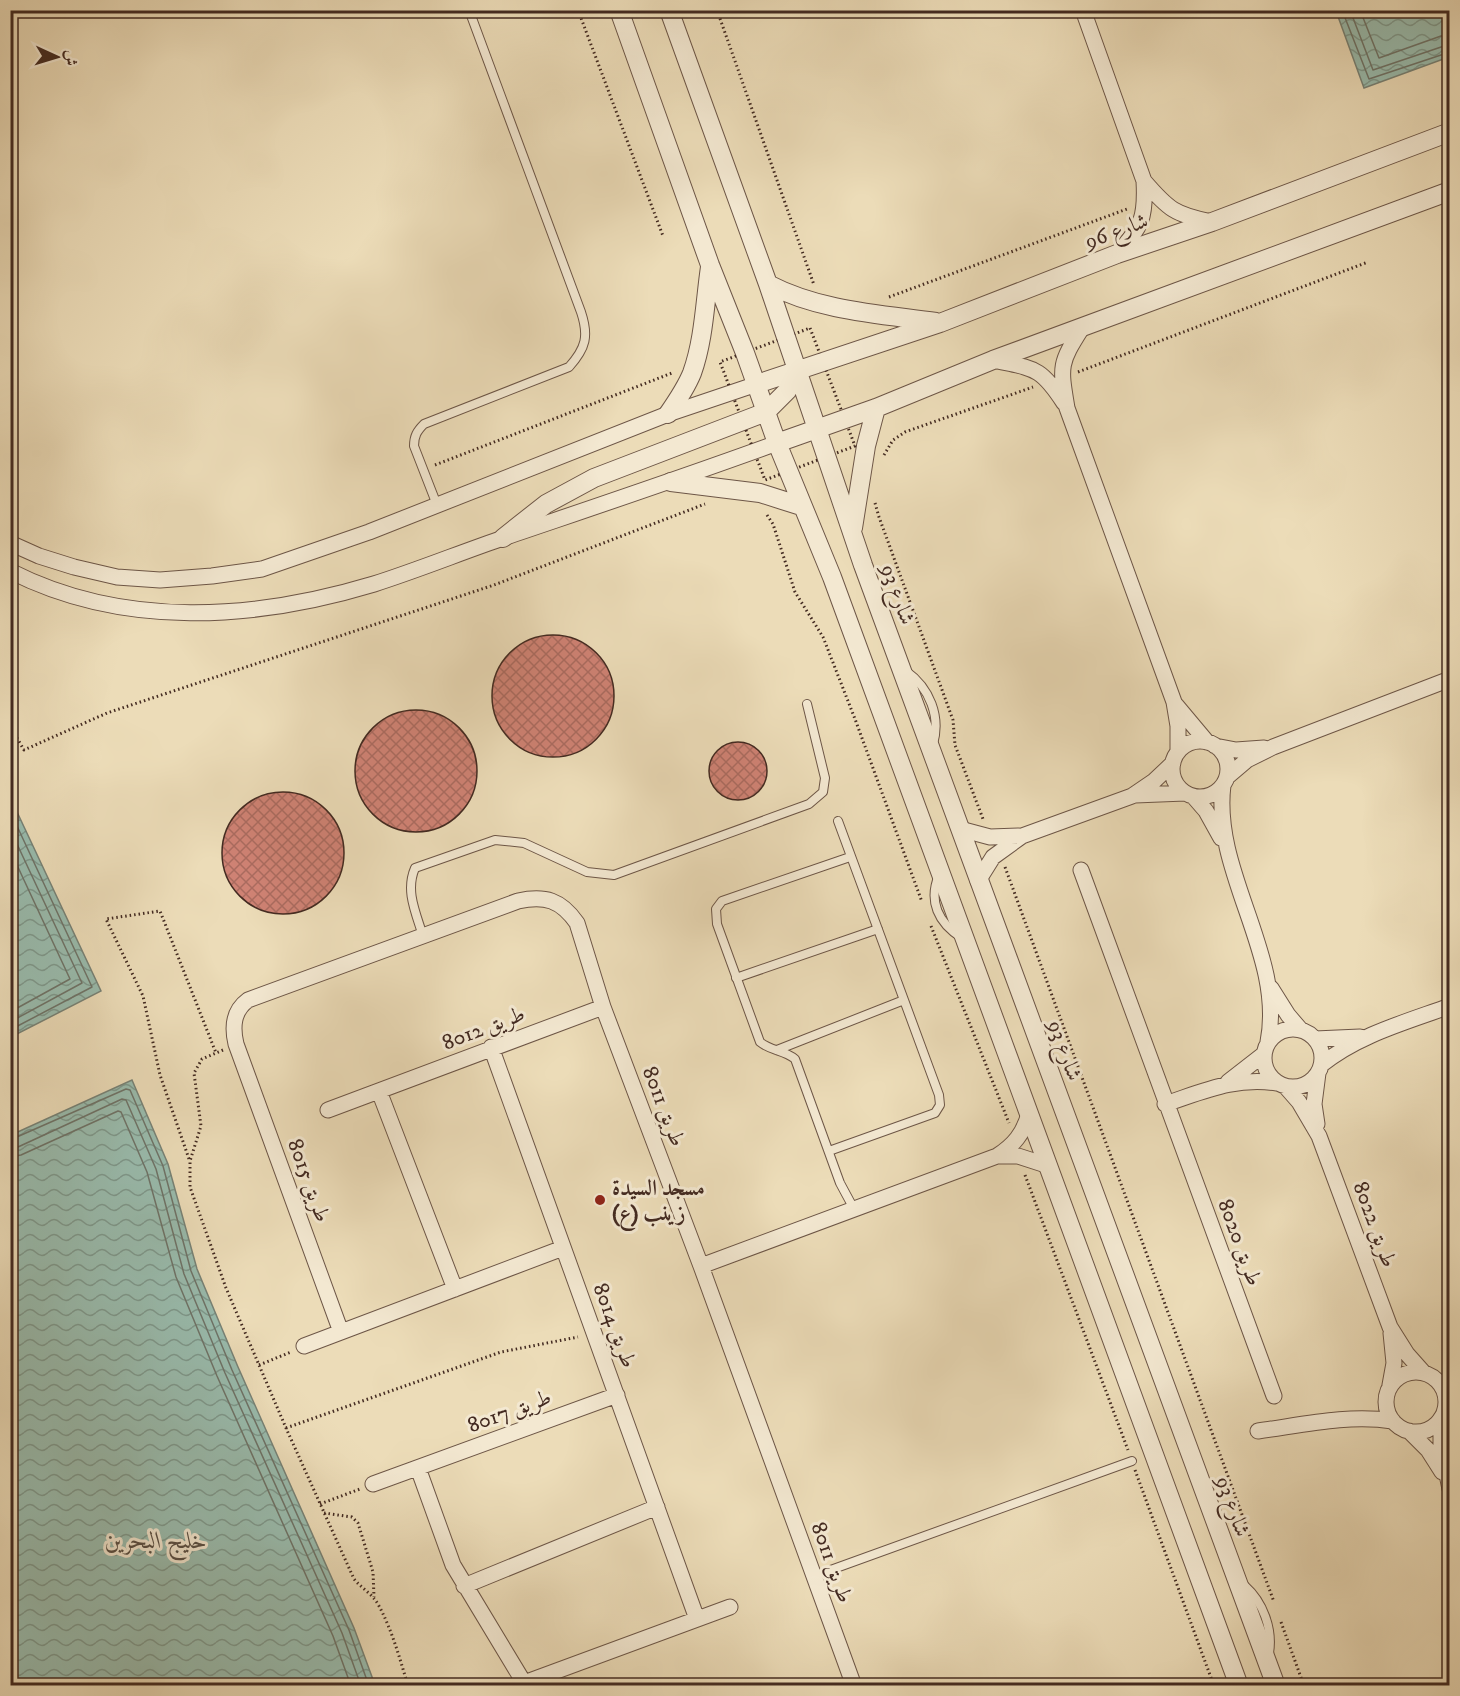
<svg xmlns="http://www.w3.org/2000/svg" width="1460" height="1696" font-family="'IM FELL DW Pica',Amiri,serif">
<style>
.water{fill:url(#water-waves);stroke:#778276;stroke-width:1.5}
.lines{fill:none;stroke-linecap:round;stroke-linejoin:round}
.shore{stroke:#6e7368;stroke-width:1.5}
.building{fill:url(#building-cross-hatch);stroke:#432a21;stroke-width:1.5}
.service-casing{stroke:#6d5647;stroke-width:10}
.minor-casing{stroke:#6d5647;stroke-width:17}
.tertiary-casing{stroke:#6d5647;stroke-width:20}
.path{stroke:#432a21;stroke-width:3;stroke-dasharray:1.5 3;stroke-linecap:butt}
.service{stroke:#f3e8d1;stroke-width:8}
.minor{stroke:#f3e8d1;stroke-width:15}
.tertiary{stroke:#f3e8d1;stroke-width:18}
.poi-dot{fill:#8f2418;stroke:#f3e8d1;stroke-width:2}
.labels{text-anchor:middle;stroke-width:6;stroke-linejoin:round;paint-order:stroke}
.street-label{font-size:22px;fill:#432a21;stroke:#f3e8d1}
.poi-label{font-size:22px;font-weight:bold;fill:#432a21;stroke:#f3e8d1;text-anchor:start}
.water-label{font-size:24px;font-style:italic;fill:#584e44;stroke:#f3e8d1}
</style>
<defs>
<pattern id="water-waves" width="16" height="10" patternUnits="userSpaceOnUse" patternTransform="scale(1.5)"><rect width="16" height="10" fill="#99bcae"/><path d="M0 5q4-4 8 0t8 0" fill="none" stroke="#7e998d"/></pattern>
<pattern id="building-cross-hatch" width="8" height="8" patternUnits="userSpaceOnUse" patternTransform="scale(1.5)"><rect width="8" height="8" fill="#cf8274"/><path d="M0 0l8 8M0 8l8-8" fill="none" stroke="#aa6b5f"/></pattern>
</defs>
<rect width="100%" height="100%" fill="#ecdcb8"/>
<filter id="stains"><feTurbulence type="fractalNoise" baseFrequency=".00333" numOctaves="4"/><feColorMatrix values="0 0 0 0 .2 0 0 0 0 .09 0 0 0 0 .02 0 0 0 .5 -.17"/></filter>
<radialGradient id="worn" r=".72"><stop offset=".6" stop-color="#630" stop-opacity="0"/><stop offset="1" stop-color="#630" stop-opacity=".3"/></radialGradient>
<path class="water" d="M1336 11H1449V57L1364 88Z
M10 797 101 991 11 1037H10Z
M132 1080 168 1164 197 1269 238 1367 354 1628 375 1685H11V1135Z"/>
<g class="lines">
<path class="shore" d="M1342 10 1369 79 1450 52
M1350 10 1373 70 1450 44
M1360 10 1379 58 1441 36 1450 35
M10 811 92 987 10 1030
M10 829 82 983 10 1022
M10 850 70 979 10 1012
M10 1140 126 1089 130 1090 163 1166 191 1271 232 1370 349 1630 369 1686
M10 1148 18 1147 122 1099 126 1100 156 1169 184 1274 225 1373 342 1633 361 1686
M10 1157 21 1155 118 1111 121 1112 147 1172 176 1277 217 1376 333 1636 351 1686"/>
</g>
<path class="building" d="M492 696a61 61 0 1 1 122 0a61 61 0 1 1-122 0Z
M355 771a61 61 0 1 1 122 0a61 61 0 1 1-122 0Z
M709 771a29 29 0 1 1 58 0a29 29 0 1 1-58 0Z
M222 853a61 61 0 1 1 122 0a61 61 0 1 1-122 0Z"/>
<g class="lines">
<defs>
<path id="service" d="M437 505 414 446C414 436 417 431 424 424L569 367C586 348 589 336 581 312L469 10
M906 671C930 688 941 717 933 744
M850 857 722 901 716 909 717 924 760 1042C771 1051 784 1050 795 1059L840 1183 854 1209
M939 875C928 901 938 923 962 938
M423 936C416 913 405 891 415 868L495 840 524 843 587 872 614 875 809 804 823 792 825 778 807 704
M736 978 878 929
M777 1050 904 1000
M829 1151 935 1113 940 1105 939 1095 838 821
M814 1576 1132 1461
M1245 1586C1263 1602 1273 1629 1269 1653"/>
<path id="minor" d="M1083 10 1144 181C1146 218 1142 226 1117 254
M1144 181C1168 209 1175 215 1212 222
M1082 328C1059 364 1060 366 1067 408L1174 702 1178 726V751
M993 360C1034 369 1040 366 1064 403
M10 543 39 556 74 567 117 577 160 580 212 576 262 569 369 532 668 414 757 384
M10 571C124 629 255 620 374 584 418 570 462 552 506 537 597 506 687 476 777 443
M1176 705 1207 742
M1172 769a28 28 0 1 1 56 0a28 28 0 1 1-56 0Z
M1215 746 1236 750 1264 748
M1227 777 1247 760 1273 747 1450 679
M1223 785C1212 873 1285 955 1268 1042
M1135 795 1185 793
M1193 796 1206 811 1221 838
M960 829 990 837 1019 836
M1081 870 1274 1396
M978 881 993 857 1022 836 1132 796 1154 781 1173 763
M1271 988 1288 1015 1300 1029
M1264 1058a29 29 0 1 1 58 0a29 29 0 1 1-58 0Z
M1315 1039 1360 1037
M491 1047 697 1619
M1321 1065C1358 1035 1406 1022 1450 1006
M1228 1082 1264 1054
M1285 1086 1299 1102 1319 1136 1390 1327 1407 1354 1423 1372
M379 1091 455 1289
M1165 1104C1205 1091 1234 1077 1277 1083
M328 1110 603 1007
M1317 1124 1314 1104 1318 1073
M997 1156H1018L1049 1166
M701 1266 997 1156C1014 1145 1023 1134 1029 1114
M341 1332 236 1044C232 1027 233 1011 248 1000L518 901C545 895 561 900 577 923L603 1007 701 1266 854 1686
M304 1346 563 1248
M1386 1402a30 30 0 1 1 60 0a30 30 0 1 1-60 0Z
M1390 1385 1394 1363 1391 1333
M1441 1418V1445L1450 1489
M1258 1431C1302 1425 1348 1414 1393 1421
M1409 1431 1428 1450 1442 1472
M418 1468 453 1565 526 1686
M373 1484 617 1395
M464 1586 657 1507
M524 1683 730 1607"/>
<path id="tertiary" d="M619 10 710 265 745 353 777 443 832 577 1239 1686
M669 10 768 284 863 565 1276 1686
M768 284C820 311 878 314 936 322
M757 384 940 323 1117 254 1212 222 1450 132
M668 414C677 401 686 388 692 373 704 340 705 301 710 267
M777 443 876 408 993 360 1450 191
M671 482 760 493 801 506
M853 528 866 446 876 408
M503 538 546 504 594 478 766 412 787 391 797 369"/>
</defs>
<use href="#service" class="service-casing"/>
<use href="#minor" class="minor-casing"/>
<use href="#tertiary" class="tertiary-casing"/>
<path class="path" d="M578 10 663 236
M717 10 814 285
M889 297 1127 209
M810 328 855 446 765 480 720 362Z
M1078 372 1368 262
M884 455 893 440 905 432 1033 387
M435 465 672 373
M875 503 879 517 953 720 955 745 983 819
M767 515 773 524 795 592 823 637 855 719 922 902
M10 726 24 750 107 713 494 585 705 504
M1005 867 1274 1602
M931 926 1009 1123
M223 1050 202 1059 194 1073 201 1126 190 1161V1187L226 1288 286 1428 354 1579C362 1589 373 1594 379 1606 392 1630 400 1659 408 1686
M189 1159 160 1075 143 996 106 919 160 911 216 1053
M1025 1175 1128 1450
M259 1365 291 1352
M286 1428 501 1352 578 1337
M1135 1470 1214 1686
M320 1504 360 1489
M324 1513 352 1517 358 1523 373 1572 374 1597
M1281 1622 1304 1686"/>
<use href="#service" class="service"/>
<use href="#minor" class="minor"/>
<use href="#tertiary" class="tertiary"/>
</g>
<circle class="poi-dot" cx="600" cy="1200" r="6"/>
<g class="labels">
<g class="street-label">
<text transform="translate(1116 230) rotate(-20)" y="8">شارع 96</text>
<text transform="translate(899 594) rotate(70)" y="8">شارع 93</text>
<text transform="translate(483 1027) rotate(-21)" y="8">طريق 8012</text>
<text transform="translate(1066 1050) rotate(70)" y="8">شارع 93</text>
<text transform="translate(665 1106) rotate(69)" y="8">طريق 8011</text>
<text transform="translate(310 1180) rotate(70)" y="8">طريق 8015</text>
<text transform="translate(1376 1224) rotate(70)" y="8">طريق 8022</text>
<text transform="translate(1241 1242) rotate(70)" y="8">طريق 8020</text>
<text transform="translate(616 1325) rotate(70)" y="8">طريق 8014</text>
<text transform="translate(509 1410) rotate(-20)" y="8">طريق 8017</text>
<text transform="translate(1234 1506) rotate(70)" y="8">شارع 93</text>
<text transform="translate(833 1562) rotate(70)" y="8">طريق 8011</text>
</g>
<g class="poi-label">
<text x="612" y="1195">مسجد السيدة<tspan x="612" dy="25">زينب (ع)</tspan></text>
</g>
<g class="water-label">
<text x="156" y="1548">خليج البحرين</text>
</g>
</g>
<rect width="1460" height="1696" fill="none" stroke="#ecdcb8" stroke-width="36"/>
<rect x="12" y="12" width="1436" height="1672" fill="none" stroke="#432a21" stroke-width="3"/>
<rect x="18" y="18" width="1424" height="1660" fill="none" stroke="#432a21" stroke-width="1.5"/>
<g transform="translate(57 57) rotate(94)" stroke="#f3e8d1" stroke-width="4.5" paint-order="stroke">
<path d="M0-4.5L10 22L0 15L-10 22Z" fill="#432a21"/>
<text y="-9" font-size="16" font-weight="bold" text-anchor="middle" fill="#432a21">ش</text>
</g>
<rect width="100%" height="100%" filter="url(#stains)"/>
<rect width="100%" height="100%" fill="url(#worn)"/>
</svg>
